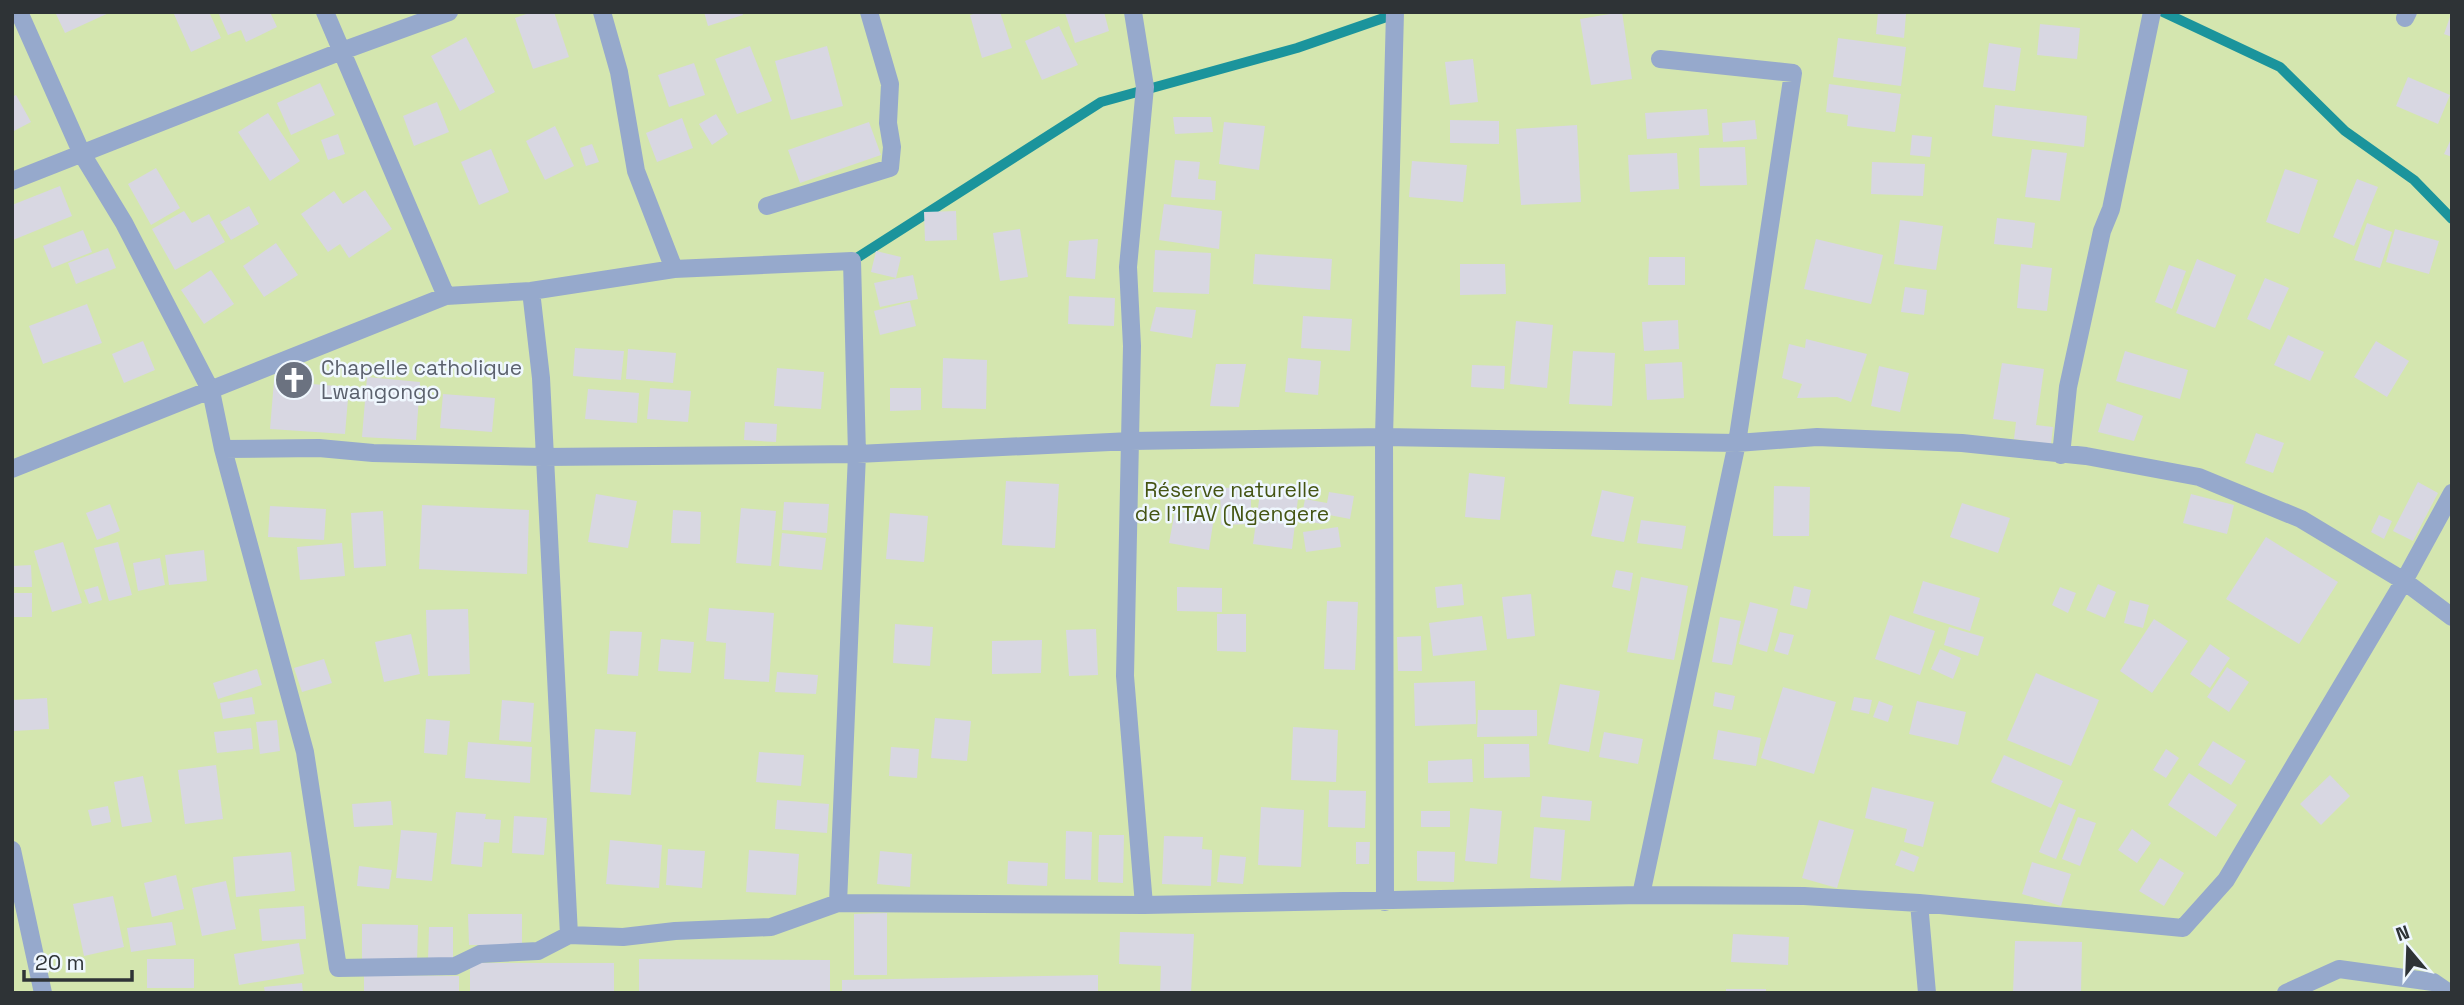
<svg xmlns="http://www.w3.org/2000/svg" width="2464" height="1005" font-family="'Space Grotesk',sans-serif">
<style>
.green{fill:#d4e6af}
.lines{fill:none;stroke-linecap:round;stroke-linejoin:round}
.stream{stroke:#1b949c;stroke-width:10}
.building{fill:#d8d7e2}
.minor{stroke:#96a9cc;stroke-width:18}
.labels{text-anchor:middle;stroke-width:5;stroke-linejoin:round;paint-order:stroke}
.worship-label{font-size:21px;fill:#5b616d;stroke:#eff7fe;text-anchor:start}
.park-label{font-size:21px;fill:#445412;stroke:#eff7fe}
</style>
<rect width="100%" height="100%" fill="#eff7fe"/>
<path class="green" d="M12 12H2452V993H12Z"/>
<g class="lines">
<path class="stream" d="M2163 12 2280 67 2345 131 2414 180 2452 219
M852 261 1101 102 1297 48 1398 13"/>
</g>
<path class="building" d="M55 12H111L65 33Z
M173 12H209L221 38 191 52Z
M218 12H270L277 27 246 42 241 30 228 35Z
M532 12H554L569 57 533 69 515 18Z
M704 12H742L743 15 708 26Z
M980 12H1000L1012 48 982 58 970 15Z
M1104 12 1109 31 1075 43 1065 13Z
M1622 12 1632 79 1591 85 1580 19Z
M1878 12 1906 14 1904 38 1876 34Z
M2451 14H2452V37L2444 34Z
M2040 24 2080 28 2077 59 2037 55Z
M1059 26 1078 65 1042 80 1025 41Z
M466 37 495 92 460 111 431 56Z
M1838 38 1906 47 1901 86 1833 77Z
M1989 43 2021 48 2015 91 1983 87Z
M750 46 772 101 737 114 715 59Z
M827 46 843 106 791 120 775 61Z
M1473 59 1478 102 1450 105 1445 62Z
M694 63 705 95 669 107 658 75Z
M2408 77 2450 95 2438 124 2396 106Z
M320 83 335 115 291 135 277 103Z
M1829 84 1901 94 1895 132 1847 126 1848 115 1826 112Z
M16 95 31 122 12 132V97Z
M437 102 449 132 414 146 403 116Z
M1995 105 2087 116 2084 147 1992 136Z
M1707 109 1709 135 1647 139 1645 113Z
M268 113 300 161 270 181 238 132Z
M716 114 728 134 712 145 699 124Z
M1173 117H1211L1213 132 1175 134Z
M682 118 693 148 657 162 646 133Z
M1450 120 1499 121V144L1450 143Z
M1755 120 1757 139 1723 142 1722 123Z
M869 122 881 155 800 183 788 150Z
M1224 122 1265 126 1259 170 1219 164Z
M1577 125 1581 202 1521 205 1516 129Z
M555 126 574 166 545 180 526 141Z
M338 134 345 154 328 160 321 140Z
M1912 135 1932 137 1930 157 1910 155Z
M2452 137V157L2444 154Z
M592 144 599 162 586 166 580 148Z
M1745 147 1747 185 1700 186 1699 148Z
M491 149 509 192 479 205 461 162Z
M2032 149 2067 153 2060 201 2025 197Z
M1677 153 1679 189 1630 192 1628 155Z
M1175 160 1200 162 1198 179 1216 181 1215 200 1171 197Z
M1412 161 1467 165 1463 202 1409 197Z
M1872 162 1925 164 1923 196 1871 194Z
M156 168 180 208 151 225 128 184Z
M2285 169 2318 180 2299 234 2266 222Z
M2357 179 2378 187 2354 246 2333 237Z
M60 186 72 216 13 240 12 205Z
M365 190 392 229 349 258 340 244 328 252 301 214 334 191 343 204Z
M1164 204 1222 211 1219 249 1159 240Z
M249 206 259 224 231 240 220 222Z
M184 211 192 223 209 214 225 242 175 270 152 229Z
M956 211 957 240 925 241 924 212Z
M1997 218 2035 223 2032 248 1994 244Z
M1900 220 1943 226 1936 270 1894 264Z
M2367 223 2392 232 2380 268 2354 260Z
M1020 229 1028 277 1000 281 993 233Z
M2395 229 2439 241 2429 274 2386 262Z
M83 230 92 252 52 268 43 246Z
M1098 239 1095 279 1066 277 1069 241Z
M1816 239 1883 255 1871 304 1804 289Z
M276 243 298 275 264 297 243 266Z
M108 248 116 268 76 284 68 263Z
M1155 250 1211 253 1209 294 1153 292Z
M876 251 901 257 896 278 871 272Z
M1255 254 1332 259 1330 290 1253 284Z
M1649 257H1685V285H1648Z
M2197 259 2236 275 2215 328 2176 313Z
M1460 264H1505L1506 294 1460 295Z
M2021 264 2052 268 2047 311 2017 308Z
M2169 265 2186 271 2172 309 2155 302Z
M211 270 234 304 204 324 181 290Z
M913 275 918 299 880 307 874 283Z
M2265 278 2289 288 2270 330 2247 319Z
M1905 287 1927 290 1924 315 1901 312Z
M1069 296 1115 298 1114 326 1068 324Z
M910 302 916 326 880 335 874 311Z
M87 304 102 343 43 364 29 326Z
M1156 307 1196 310 1192 338 1150 331Z
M1303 316 1352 319 1350 351 1301 348Z
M1678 320 1679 349 1644 351 1642 322Z
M1516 321 1553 325 1547 388 1510 384Z
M2288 335 2324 352 2310 381 2274 365Z
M1806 339 1867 354 1851 402 1837 397 1797 398 1802 384 1782 378 1789 344 1805 348Z
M143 341 155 370 124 383 112 354Z
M2376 341 2409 361 2387 397 2354 377Z
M575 348 624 351 621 380 573 376Z
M628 349 676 353 673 383 626 379Z
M1573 351 1615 353 1612 406 1569 404Z
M2125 351 2188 370 2180 399 2116 381Z
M943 358 987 360 986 409 942 408Z
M1288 358 1321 361 1318 395 1285 392Z
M1682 362 1684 398 1647 400 1645 364Z
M2002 363 2044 369 2036 425 2053 427 2051 444 2014 439 2016 422 1993 419Z
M1216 364H1246L1239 407 1210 406Z
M1472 365 1505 366 1504 389 1471 387Z
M1879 366 1909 373 1900 412 1871 406Z
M777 368 824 372 821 409 774 406Z
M367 377 420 382 416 440 362 437Z
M274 381 349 387 345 434 270 429Z
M650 388 691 391 688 422 647 419Z
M890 388H921V410L890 411Z
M588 389 639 393 637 423 585 419Z
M443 394 495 398 492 432 440 428Z
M2107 403 2143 416 2134 441 2098 432Z
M745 422 777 424 776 442 744 440Z
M2256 433 2284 443 2273 473 2245 463Z
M1469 473 1505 477 1500 520 1465 517Z
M1006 481 1059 484 1055 548 1002 545Z
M2418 482 2438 493 2413 541 2393 531Z
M1261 486 1299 490 1292 549 1253 544Z
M1774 486 1810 487 1809 536H1773Z
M1251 487V524L1221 525 1220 488Z
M1602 490 1634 497 1624 542 1591 536Z
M1329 492 1354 496 1350 519 1324 514 1322 524 1301 520 1305 499 1327 503Z
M596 494 637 501 628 548 588 542Z
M2191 494 2234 505 2227 534 2183 523Z
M784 502 829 504 827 533 782 530Z
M1962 503 2010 518 1998 553 1950 537Z
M110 504 120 531 97 540 86 513Z
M422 505 529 510 527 574 419 569Z
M270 506 326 509 324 540 268 537Z
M741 508 776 511 771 566 736 563Z
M673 510 701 512 700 544 671 543Z
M383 511 386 566 354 568 351 513Z
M1175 511 1214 517 1209 550 1169 543Z
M890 513 928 516 924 562 886 559Z
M2379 515 2392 521 2384 539 2371 532Z
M1641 520 1686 526 1682 549 1637 543Z
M1338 527 1341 547 1306 552 1303 532Z
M782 533 826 538 822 570 779 566Z
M2266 537 2338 582 2299 644 2226 599Z
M63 542 82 603 52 612 34 551Z
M118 542 132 595 109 601 94 548Z
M342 543 345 576 300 580 297 547Z
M204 550 207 581 169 585 165 555Z
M160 558 165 585 138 591 133 563Z
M31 565 32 587H12V566Z
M1616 570 1633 573 1630 591 1612 587Z
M1641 577 1688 586 1674 660 1627 652Z
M1923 581 1980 598 1970 631 1913 613Z
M1462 584 1464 605 1437 608 1435 587Z
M2098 584 2116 592 2105 618 2086 610Z
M98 586 102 600 89 604 84 590Z
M1794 586 1811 590 1807 609 1790 605Z
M1177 587 1222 588V612L1177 611Z
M2060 587 2076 593 2068 613 2052 605Z
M12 593H32V617H12Z
M1531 594 1535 636 1507 639 1502 597Z
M2130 600 2149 605 2143 628 2124 623Z
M1327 601 1358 602 1355 670 1324 669Z
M1750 602 1778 609 1767 652 1739 644Z
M709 608 774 613 769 682 724 679 726 643 706 641Z
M468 609 470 674 428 676 426 610Z
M1217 614H1246V652L1217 651Z
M1890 615 1935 631 1920 675 1875 659Z
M1482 616 1487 650 1433 656 1429 623Z
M1720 617 1741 621 1732 665 1712 662Z
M2154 619 2188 641 2152 693 2120 671Z
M895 624 933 627 930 666 893 663Z
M1949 627 1984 637 1978 656 1944 645Z
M1096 629 1098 675 1069 676 1066 630Z
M610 631 642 632 638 676 607 674Z
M1780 632 1794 635 1788 655 1774 651Z
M411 634 420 674 384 682 375 642Z
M1421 636 1422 671H1398L1397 637Z
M661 639 694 642 691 673 658 671Z
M1042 640 1041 673 992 674V641Z
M2210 644 2230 658 2210 688 2190 674Z
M1940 649 1961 658 1953 679 1931 669Z
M324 659 332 683 302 692 294 668Z
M2227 667 2249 682 2229 712 2207 697Z
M257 669 262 685 218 699 213 683Z
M777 672 818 675 816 694 775 692Z
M2036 673 2099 700 2071 766 2007 740Z
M1475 681 1476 724 1415 726 1414 683Z
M1560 684 1600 691 1589 752 1548 744Z
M1783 687 1836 702 1814 774 1761 758Z
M1715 692 1735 696 1732 710 1713 706Z
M252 697 255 714 223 719 220 703Z
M1854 697 1872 700 1869 714 1851 710Z
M47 698 49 729 13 731 12 700Z
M502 700 534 703 531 742 499 740Z
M1879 701 1893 706 1888 722 1873 717Z
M1917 701 1966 712 1958 745 1909 734Z
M1478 710H1537V736L1477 737Z
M935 718 971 721 967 761 931 758Z
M426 719 450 721 447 755 424 753Z
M277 720 280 751 260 754 256 722Z
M1293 727 1338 730 1336 782 1291 780Z
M251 728 253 749 217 753 214 732Z
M595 729 636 732 631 795 590 792Z
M1718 730 1761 738 1756 766 1713 759Z
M1604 732 1643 739 1638 764 1599 757Z
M2213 741 2246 761 2231 785 2198 765Z
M468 742 532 747 530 783 465 778Z
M1484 744H1529L1530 777 1484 778Z
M891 747 919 749 917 778 889 776Z
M2166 749 2179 758 2166 778 2153 770Z
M759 752 804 755 801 786 756 782Z
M2004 755 2063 781 2051 808 1991 782Z
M1472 759 1473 782 1428 783V761Z
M216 765 223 819 185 824 178 770Z
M2189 773 2237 805 2216 837 2168 805Z
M2330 775 2350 796 2321 825 2300 804Z
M143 776 152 822 122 827 114 782Z
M1872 787 1934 802 1923 847 1904 842 1907 829 1865 818Z
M1329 790 1366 791 1365 828 1328 827Z
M1542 796 1592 801 1590 821 1540 817Z
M777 800 829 804 827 833 775 829Z
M391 801 393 825 354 827 352 804Z
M2059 803 2076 810 2056 859 2039 852Z
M108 806 111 822 92 826 88 810Z
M1261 807 1304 810 1301 867 1258 865Z
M1470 808 1502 811 1497 864 1465 861Z
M1421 811H1450V827H1421Z
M456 812 486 814 485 819 501 820 499 843 484 842 482 867 451 864Z
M514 816 547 818 544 855 512 853Z
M2078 817 2096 823 2080 866 2062 859Z
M1819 820 1854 830 1837 888 1802 878Z
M1534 827 1565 830 1561 881 1530 878Z
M2132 829 2151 843 2137 863 2118 850Z
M401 830 437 833 432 881 396 878Z
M1066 831 1092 832 1091 880 1065 879Z
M1099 835H1124L1123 883 1098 882Z
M1164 836 1203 837 1202 849 1212 850 1211 886 1162 884Z
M610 840 662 845 659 888 606 884Z
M1356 842H1370L1369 864H1356Z
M668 849 705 851 702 888 666 885Z
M749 850 799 854 796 895 746 892Z
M1901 850 1919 857 1914 872 1895 865Z
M880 851 912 854 910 887 877 884Z
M1417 851 1455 852 1454 882 1417 881Z
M291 852 295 891 236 897 233 857Z
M1220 855 1246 857 1243 884 1217 882Z
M2160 858 2184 873 2164 906 2139 891Z
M1008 861 1048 863 1047 886 1007 884Z
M2032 862 2071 874 2061 906 2022 894Z
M359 866 392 870 389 889 357 886Z
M176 875 184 909 152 917 144 883Z
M226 881 236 929 202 936 192 888Z
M113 896 124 947 84 956 73 904Z
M304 906 306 939 262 941 259 909Z
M887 913V975H854V914Z
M468 914H522V945H469Z
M172 922 176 945 131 952 127 928Z
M362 924 418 925 417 961H362Z
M429 927H453V960H428Z
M1120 932 1194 934 1191 993H1160L1161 966 1119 964Z
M1733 934 1789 937 1788 965 1731 962Z
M2015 941 2082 942 2081 993H2013Z
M299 943 304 974 239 985 234 954Z
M147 959H194V988H147Z
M639 959 830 960V993H639Z
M470 963H614V993H470Z
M364 975 459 976V993H364Z
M1098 975V993H842V980Z
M302 983 303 993H265L264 987Z
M1726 989H1766V993H1726Z"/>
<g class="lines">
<path class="minor" d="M19 12 82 154 124 223 211 391 223 449 305 752 338 968 455 966 480 954 538 951 569 935 623 937 675 931 771 927 838 903 1144 905 1641 895 1804 896 1919 903 2183 928 2226 880 2404 581 2452 493
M325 12 446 296
M602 12 619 72 636 171 674 269
M1133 12 1145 87 1128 267 1132 346 1125 676 1144 905
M2405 18 2408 12
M12 181 342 51 449 12
M767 206 890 168 892 147 888 123 890 84 869 12
M531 291 541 378 569 935
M223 449 319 448 373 453 543 457 857 454 1131 441 1384 437 1737 443 1817 437 1962 443 2086 456 2199 477 2301 519 2404 581 2452 617
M2061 455 2068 387 2102 231 2111 209 2152 12
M12 469 446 296 531 291 674 269 852 261 857 454 838 903
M12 850 43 993
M1641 895 1737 443 1793 73 1660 59
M1385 902 1384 437 1395 12
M1919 903 1927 993
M2286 993 2339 969 2433 982 2449 993"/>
</g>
<defs>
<symbol id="church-disc" viewBox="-11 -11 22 22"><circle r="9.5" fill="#6b7280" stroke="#eff7fe"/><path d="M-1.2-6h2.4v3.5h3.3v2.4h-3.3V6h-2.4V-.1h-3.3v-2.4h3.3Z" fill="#fff"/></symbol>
</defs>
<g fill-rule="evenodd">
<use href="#church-disc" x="272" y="358" width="44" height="44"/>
</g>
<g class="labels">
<g class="worship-label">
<text x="321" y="375">Chapelle catholique<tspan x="321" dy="24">Lwangongo</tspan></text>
</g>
<g class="park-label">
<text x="1232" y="497">Réserve naturelle<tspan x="1232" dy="24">de l'ITAV (Ngengere</tspan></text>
</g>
</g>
<rect width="2464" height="1005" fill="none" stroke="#2e3336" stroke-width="28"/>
<g transform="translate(2408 949) rotate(341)" stroke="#eff7fe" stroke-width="5" paint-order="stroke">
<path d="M0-5L12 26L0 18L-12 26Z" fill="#2e3336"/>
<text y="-10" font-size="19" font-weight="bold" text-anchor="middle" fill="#2e3336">N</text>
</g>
<path d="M24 970v10h108v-10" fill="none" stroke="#2e3336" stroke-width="3.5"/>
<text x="35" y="970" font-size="21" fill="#2e3336" stroke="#eff7fe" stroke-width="5" paint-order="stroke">20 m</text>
</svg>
